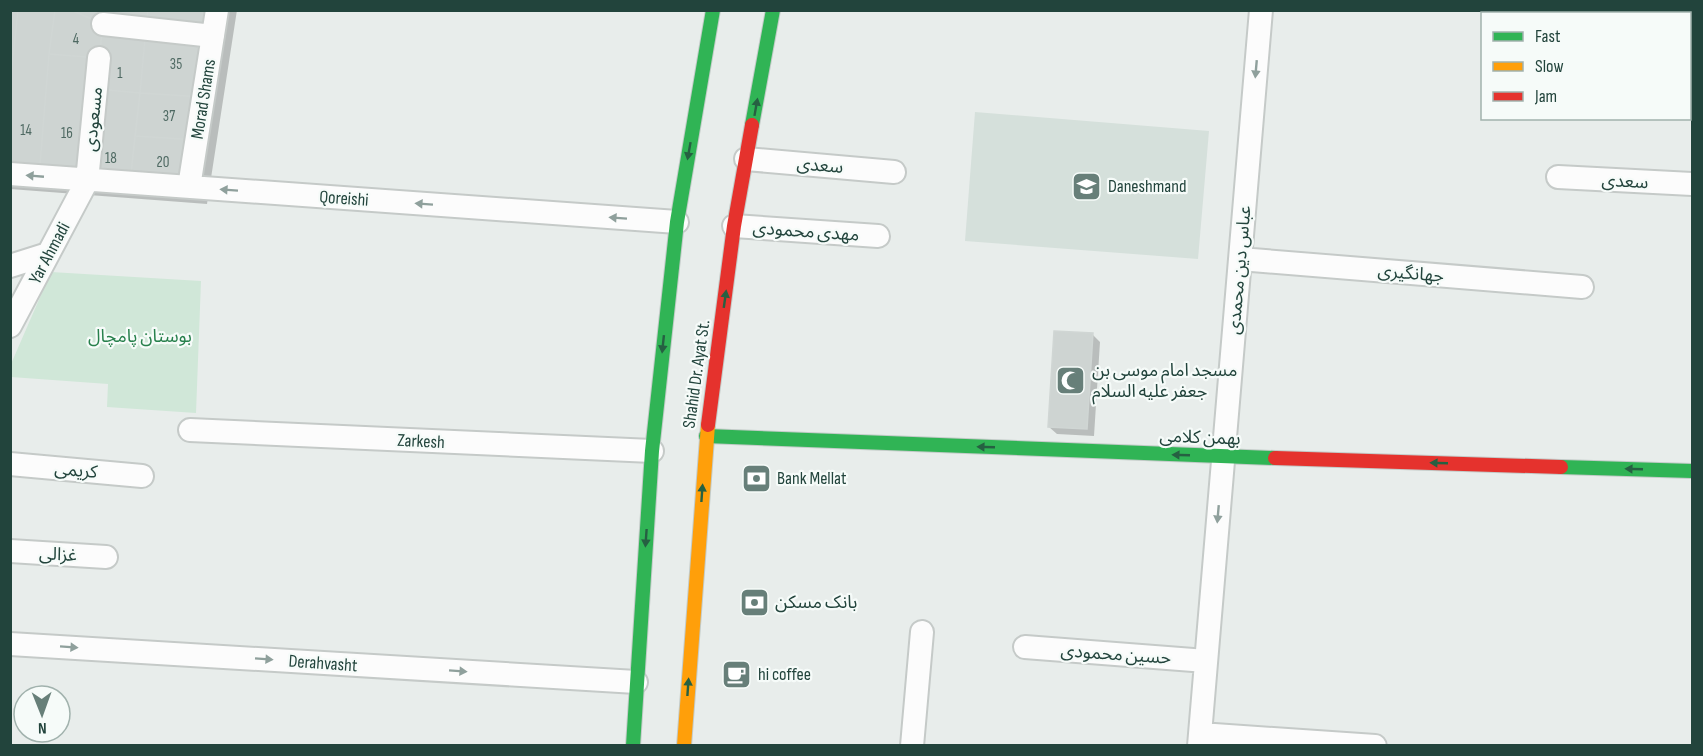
<svg xmlns="http://www.w3.org/2000/svg" width="1703" height="756" font-family="'Sofia Sans Condensed','Noto Sans Arabic',sans-serif">
<style>
.built{fill:#d5e0db}
.green{fill:#d0e7d8}
.shadow{fill:#0003}
.building{fill:#ced4d2;stroke:#d0d6d4;stroke-width:1.5}
.lines{fill:none;stroke-linecap:round;stroke-linejoin:round}
.street-casing{stroke:#c5cac8;stroke-width:26}
.fast-casing{stroke:#c3cbc8;stroke-width:16}
.slow-casing{stroke:#c3cbc8;stroke-width:16}
.jam-casing{stroke:#c3cbc8;stroke-width:16}
.street{stroke:#fcfcfc;stroke-width:22}
.fast{stroke:#30b455;stroke-width:14}
.slow{stroke:#ff9f0a;stroke-width:14}
.jam{stroke:#e5322d;stroke-width:14}
.oneway{fill:#8fa09c}
.oneway2{fill:#266042}
.labels{text-anchor:middle;stroke-width:4.5;stroke-linejoin:round;paint-order:stroke}
.number-label{font-size:15px;fill:#4e6962}
.street-label{font-size:18px;fill:#22443c;stroke:#f6fbf9}
.poi-label{font-size:18px;fill:#22443c;stroke:#f6fbf9;text-anchor:start}
.park-label{font-size:18px;fill:#27804c;stroke:#f6fbf9}
</style>
<rect width="100%" height="100%" fill="#e8edeb"/>
<path class="built" d="M975 112 1209 131 1198 259 965 241Z"/>
<path class="green" d="M51 272 201 281 196 413 107 407 108 384 11 377V364Z"/>
<path class="shadow" d="M10 10H237L207 204 10 189Z
M1093 335 1100 342 1094 436 1057 434 1049 427Z"/>
<path class="building" d="M10 10H18L10 86Z
M18 10H55L49 54 39 177 10 174V86Z
M55 10H71L103 24 99 58 49 54Z
M71 10H105L103 24Z
M105 10H148L146 27 103 24Z
M148 10H217L213 36 146 27Z
M103 24 146 27 140 93 96 89Z
M146 27 213 36 203 97 140 93Z
M49 54 99 58 87 181 39 177Z
M96 89 140 93 130 183 87 181Z
M140 93 203 97 197 140 135 136Z
M135 136 197 140 189 187 130 183Z
M1054 331 1093 333 1087 429 1048 427Z"/>
<g class="lines">
<defs>
<path id="street" d="M103 24 213 36
M746 159 894 172
M10 174 677 222
M1558 177 1692 184
M189 187 217 10
M734 226 878 236
M1240 259 1582 287
M10 266 48 254
M10 326 87 181 99 58
M190 430 652 451
M10 464 142 476
M10 551 106 557
M10 644 636 682
M1025 647 1206 661
M1200 734 1375 746
M912 746 922 632
M1199 746 1261 10"/>
<path id="fast" d="M752 125 773 10
M706 436 1275 458
M1561 467 1692 471
M633 746 652 451 677 222 713 10"/>
<path id="slow" d="M684 746 708 425"/>
<path id="jam" d="M708 425 734 226 752 125
M1275 458 1561 467"/>
</defs>
<use href="#street" class="street-casing"/>
<use href="#fast" class="fast-casing"/>
<use href="#slow" class="slow-casing"/>
<use href="#jam" class="jam-casing"/>
<use href="#street" class="street"/>
<use href="#fast" class="fast"/>
<use href="#slow" class="slow"/>
<use href="#jam" class="jam"/>
</g>
<defs><path id="oneway-solid" d="M-6-.8H1V-3.2L6.5 0L1 3.2V.8H-6Z" transform="scale(1.5)"/></defs>
<g class="oneway">
<use href="#oneway-solid" transform="translate(1256 69) rotate(95)"/>
<use href="#oneway-solid" transform="translate(35 176) rotate(-175)"/>
<use href="#oneway-solid" transform="translate(229 190) rotate(-176)"/>
<use href="#oneway-solid" transform="translate(424 204) rotate(-176)"/>
<use href="#oneway-solid" transform="translate(618 218) rotate(-176)"/>
<use href="#oneway-solid" transform="translate(1218 514) rotate(95)"/>
<use href="#oneway-solid" transform="translate(69 647) rotate(4)"/>
<use href="#oneway-solid" transform="translate(264 659) rotate(4)"/>
<use href="#oneway-solid" transform="translate(458 671) rotate(4)"/>
</g>
<g class="oneway2">
<use href="#oneway-solid" transform="translate(756 107) rotate(-80)"/>
<use href="#oneway-solid" transform="translate(689 151) rotate(100)"/>
<use href="#oneway-solid" transform="translate(725 299) rotate(-82)"/>
<use href="#oneway-solid" transform="translate(663 344) rotate(96)"/>
<use href="#oneway-solid" transform="translate(986 447) rotate(-178)"/>
<use href="#oneway-solid" transform="translate(1181 455) rotate(-178)"/>
<use href="#oneway-solid" transform="translate(1439 463) rotate(-178)"/>
<use href="#oneway-solid" transform="translate(1634 469) rotate(-178)"/>
<use href="#oneway-solid" transform="translate(702 493) rotate(-86)"/>
<use href="#oneway-solid" transform="translate(646 538) rotate(94)"/>
<use href="#oneway-solid" transform="translate(688 687) rotate(-86)"/>
</g>
<defs>
<symbol id="school-square" viewBox="-11 -11 22 22"><rect x="-9" y="-9" width="18" height="18" rx="4" fill="#677f79" stroke="#f6fbf9"/><path d="M0-5L7-2L0 1L-7-2ZM-4 1L0 2.5L4 1V4Q0 6-4 4Z" fill="#fff"/></symbol>
<symbol id="mosque-square" viewBox="-11 -11 22 22"><rect x="-9" y="-9" width="18" height="18" rx="4" fill="#677f79" stroke="#f6fbf9"/><path d="M3.5-4.9A6 6 0 1 0 3.5 4.9A5 5 0 1 1 3.5-4.9Z" fill="#fff"/></symbol>
<symbol id="bank-square" viewBox="-11 -11 22 22"><rect x="-9" y="-9" width="18" height="18" rx="4" fill="#677f79" stroke="#f6fbf9"/><path d="M-6-4H6V4H-6ZM0-2.3a2.3 2.3 0 1 0 0 4.6a2.3 2.3 0 1 0 0-4.6Z" fill="#fff"/></symbol>
<symbol id="cafe-square" viewBox="-11 -11 22 22"><rect x="-9" y="-9" width="18" height="18" rx="4" fill="#677f79" stroke="#f6fbf9"/><path d="M-5.5-4.5H6V0H3Q3 3.5 0 3.5H-2.5Q-5.5 3.5-5.5 0ZM3-3.2v2h1.7v-2ZM-6 4.5H4V6H-6Z" fill="#fff"/></symbol>
</defs>
<g fill-rule="evenodd">
<use href="#school-square" x="1070" y="170" width="33" height="33"/>
<use href="#mosque-square" x="1054" y="364" width="33" height="33"/>
<use href="#bank-square" x="740" y="462" width="33" height="33"/>
<use href="#bank-square" x="738" y="586" width="33" height="33"/>
<use href="#cafe-square" x="720" y="658" width="33" height="33"/>
</g>
<g class="labels">
<g class="number-label">
<text x="76" y="44">4</text>
<text x="176" y="69">35</text>
<text x="120" y="78">1</text>
<text x="169" y="121">37</text>
<text x="26" y="135">14</text>
<text x="67" y="138">16</text>
<text x="111" y="163">18</text>
<text x="163" y="167">20</text>
</g>
<g class="street-label">
<text transform="translate(203 99) rotate(-81)" y="6">Morad Shams</text>
<text transform="translate(93 119) rotate(-84)" y="6">مسعودی</text>
<text transform="translate(820 165) rotate(5)" y="6">سعدی</text>
<text transform="translate(1625 181) rotate(3)" y="6">سعدی</text>
<text transform="translate(344 198) rotate(4)" y="6">Qoreishi</text>
<text transform="translate(806 231) rotate(4)" y="6">مهدی محمودی</text>
<text transform="translate(49 253) rotate(-62)" y="6">Yar Ahmadi</text>
<text transform="translate(1239 270) rotate(-85)" y="6">عباس دین محمدی</text>
<text transform="translate(1411 273) rotate(5)" y="6">جهانگیری</text>
<text transform="translate(696 374) rotate(-82)" y="6">Shahid Dr. Ayat St.</text>
<text transform="translate(1200 437) rotate(2)" y="6">بهمن کلامی</text>
<text transform="translate(421 441) rotate(3)" y="6">Zarkesh</text>
<text transform="translate(76 470) rotate(5)" y="6">کریمی</text>
<text transform="translate(58 554) rotate(3)" y="6">غزالی</text>
<text transform="translate(1116 654) rotate(4)" y="6">حسین محمودی</text>
<text transform="translate(323 663) rotate(4)" y="6">Derahvasht</text>
</g>
<g class="poi-label">
<text x="1108" y="192">Daneshmand</text>
<text x="1092" y="376">مسجد امام موسی بن<tspan x="1092" dy="21">جعفر علیه السلام</tspan></text>
<text x="777" y="484">Bank Mellat</text>
<text x="775" y="608">بانک مسکن</text>
<text x="758" y="680">hi coffee</text>
</g>
<g class="park-label">
<text x="140" y="342">بوستان پامچال</text>
</g>
</g>
<rect width="1703" height="756" fill="none" stroke="#22443c" stroke-width="24"/>
<rect x="1481" y="12" width="210" height="108" fill="#f6fbf9" stroke="#a1b2ad" stroke-width="1.5"/>
<rect x="1493" y="32" width="30" height="9" fill="#30b455" stroke="#a1b2ad" stroke-width="1.5"/>
<text x="1535" y="42" font-size="18" fill="#22443c">Fast</text>
<rect x="1493" y="62" width="30" height="9" fill="#ff9f0a" stroke="#a1b2ad" stroke-width="1.5"/>
<text x="1535" y="72" font-size="18" fill="#22443c">Slow</text>
<rect x="1493" y="92" width="30" height="9" fill="#e5322d" stroke="#a1b2ad" stroke-width="1.5"/>
<text x="1535" y="102" font-size="18" fill="#22443c">Jam</text>
<g transform="translate(42 714) rotate(179)"><circle r="28" fill="#f6fbf9" stroke="#a1b2ad" stroke-width="1.5"/>
<path d="M0-4.5L10 22L0 15L-10 22Z" fill="#677f79"/>
<text y="-9" font-size="16" font-weight="bold" text-anchor="middle" fill="#22443c">N</text>
</g>
</svg>
